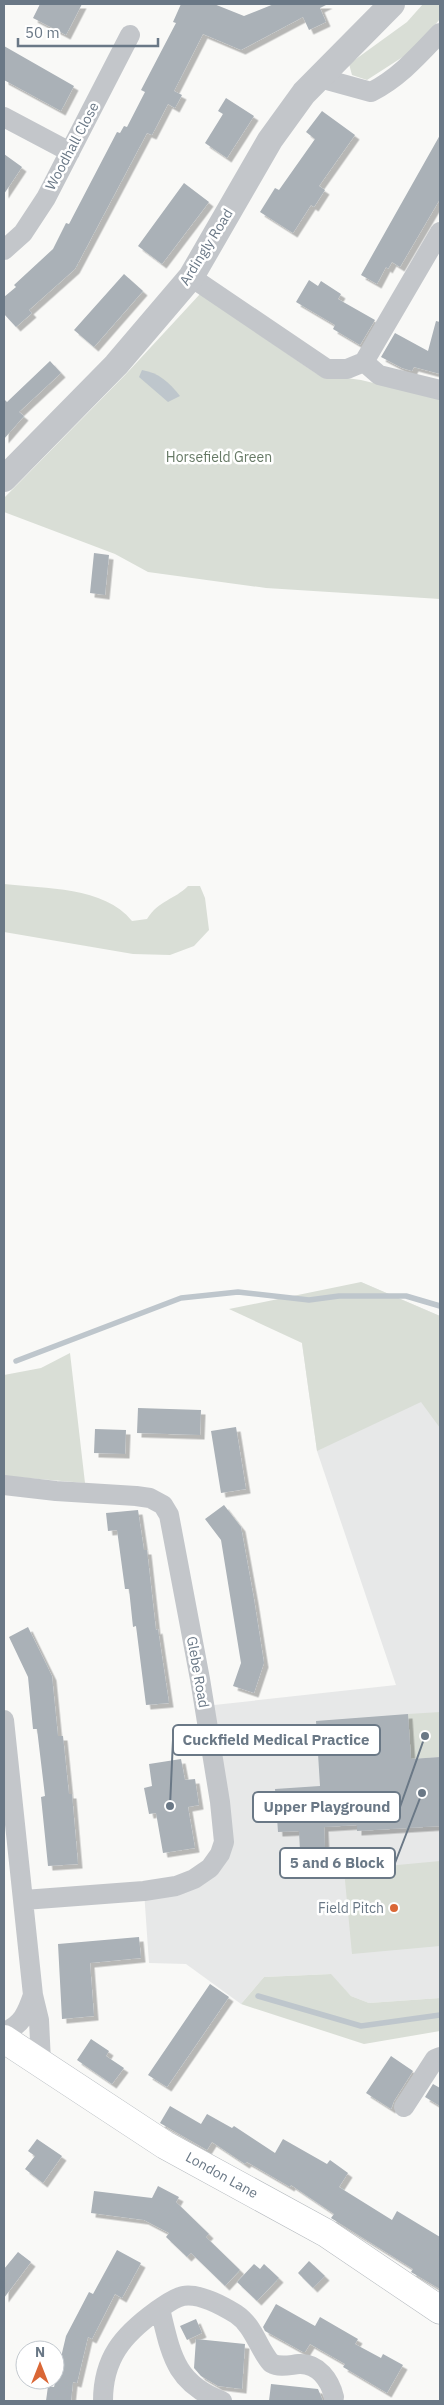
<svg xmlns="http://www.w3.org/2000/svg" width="444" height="2405" font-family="'IBM Plex Sans',sans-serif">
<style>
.built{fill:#e7e8e8}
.green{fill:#d9ded6}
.water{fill:#bec6cc}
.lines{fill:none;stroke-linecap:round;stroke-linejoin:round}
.stream{stroke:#bec6cc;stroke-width:5.5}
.building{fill:#aab1b7;filter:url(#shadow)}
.secondary-casing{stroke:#b5babf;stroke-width:29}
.minor{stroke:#c3c6ca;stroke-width:20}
.tertiary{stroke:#c3c6ca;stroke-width:26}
.secondary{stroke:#fff;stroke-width:28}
.poi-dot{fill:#da6736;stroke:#fff;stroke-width:2}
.labels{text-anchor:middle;stroke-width:5;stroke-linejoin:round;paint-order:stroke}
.street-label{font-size:14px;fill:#6a7886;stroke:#fff}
.park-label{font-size:14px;fill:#667965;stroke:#fff}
.poi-label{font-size:14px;fill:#6a7886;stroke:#fff;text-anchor:end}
.leader{fill:none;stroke:#6a7886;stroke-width:2}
.callout-dot{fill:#6a7886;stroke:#fff;stroke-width:2}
.callout{fill:#fff;stroke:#6a7886;stroke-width:2}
.callout-label{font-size:15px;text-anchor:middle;font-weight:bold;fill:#6a7886}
</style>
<defs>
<filter id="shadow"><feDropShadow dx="4.5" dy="4.5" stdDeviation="0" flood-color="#0004"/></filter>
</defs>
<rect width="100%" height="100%" fill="#f9f9f7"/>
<path class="built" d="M361 1282 440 1316V1998L369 2003 351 1996 330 1974 264 1977 241 2004 186 1964 149 1963 144 1891 176 1886 220 1854 205 1706 396 1685 317 1451 302 1343Z"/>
<path class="green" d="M423 4H440V19L412 51 367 80 352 75 349 64 407 22Z
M200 294 317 374 361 380 440 399V599L266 588 148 572 115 554 4 512V498L126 374Z
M4 884C45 889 104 886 132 921L147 919C159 900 174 900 188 886H200L205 898 209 930 194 946 170 955 133 954 4 932Z
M361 1282 440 1316V1428L421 1402 317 1451 302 1343 229 1309Z
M70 1353 85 1483 4 1476V1375L41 1368Z
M440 1712V1757L411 1759 408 1714Z
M440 1861V1946L352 1954 344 1870Z
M331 1974 351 1996 369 2003 440 1998V2031L364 2044 241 2004 264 1977Z"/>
<path class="water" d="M142 370C159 373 169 382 180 396L168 402 139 377Z"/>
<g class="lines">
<path class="stream" d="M16 1361 181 1298 238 1292 309 1300 339 1296H406L440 1306
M258 1996 361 2026 440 2015"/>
</g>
<path class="building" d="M40 4H82L66 35 33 18Z
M181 4H214L244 16 274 4H328L320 8 326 22 309 30 303 17 241 50 203 34 174 91 182 95 175 108 168 104 152 135 147 133 75 269 29 310 32 313 16 327 4 314V297L16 287 14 285 53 249 66 223 69 224 117 132 120 133 124 126 127 127 145 92 141 90 176 23 173 22Z
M4 46 74 86 61 111 4 80Z
M226 98 254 116 227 158 205 143 223 114 218 111Z
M322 111 355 135 319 186 325 190 314 207 311 205 293 233 260 212 275 188 279 190 315 139 306 132Z
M440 135V199L400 267 392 262 388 269 386 267 377 284 361 275Z
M4 154 22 167 4 194Z
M184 183 209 202 162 264 138 246Z
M124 274 143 291 94 347 74 330Z
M309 280 318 286 321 281 341 294 338 299 375 320 360 345 333 329 335 325 296 302Z
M436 321 440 322V374L414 367 412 371 402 368 381 357 395 333 428 351Z
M50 361 61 373 19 412 24 416 4 439V399L7 402Z
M94 553 109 555 105 595 90 593Z
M138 1408 201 1410 200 1435 137 1433Z
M236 1427 246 1489 221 1493 211 1431Z
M95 1429 126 1430 125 1454 94 1453Z
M224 1505 241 1527 254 1599 264 1663 254 1693 233 1686 241 1663 221 1540 205 1519Z
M138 1510 144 1550H147L156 1630 158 1629 169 1703 146 1705 136 1626 133 1627 129 1589H125L117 1530 108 1531 106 1513Z
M28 1627 52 1676 58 1736H63L69 1794H72L78 1864 48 1866 41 1797 45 1796 37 1729H33L28 1677 9 1637Z
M408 1714 411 1759 440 1757V1826L357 1831V1825L324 1827 325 1849 300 1851 299 1831 278 1832 275 1789 320 1786 316 1721Z
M181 1759 185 1780 195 1779 199 1805 188 1807 195 1848 163 1853 156 1813 149 1814 144 1788 152 1786 149 1764Z
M139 1937 141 1958 90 1963 94 2016 62 2019 58 1944Z
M210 1984 229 1997 167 2087 148 2075Z
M91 2039 109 2051 106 2056 124 2068 112 2084 77 2060Z
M391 2056 413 2071 394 2101 391 2109 366 2093Z
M433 2084 440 2088V2106L425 2097Z
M170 2106 201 2124 207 2114 232 2128 234 2126 275 2153 283 2139 327 2164 330 2160 348 2173 339 2187 392 2220 397 2211 440 2237V2289L411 2272 413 2269 331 2218 334 2214 291 2185 290 2187 247 2162 245 2164 212 2142 207 2150 160 2123Z
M37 2139 62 2156 43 2183 25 2169 35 2156 28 2151Z
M158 2186 179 2197 176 2202 209 2234 206 2237 240 2270 225 2286 191 2253 187 2257 166 2237 169 2233 144 2220 91 2213 94 2191 152 2198Z
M117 2250 141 2263 122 2298 115 2294 92 2339 88 2337 77 2383 73 2382 71 2401H46L48 2386 54 2387 66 2336 89 2292 93 2294Z
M18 2252 31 2262 4 2298V2269Z
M309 2261 325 2276 313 2288 298 2273Z
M254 2264 260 2269 264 2264 279 2278 257 2301 237 2282Z
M276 2304 315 2326 320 2317 358 2339 355 2344 381 2358 383 2354 403 2365 387 2393 343 2367 345 2364 310 2344 305 2352H303L265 2331 263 2327Z
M196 2319 202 2333 187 2340 180 2326Z
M196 2339 245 2344 242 2389 218 2386 201 2376 194 2368Z
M271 2384 318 2389 323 2401H269Z"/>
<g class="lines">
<defs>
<path id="secondary" d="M4 2039 165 2145 326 2233 440 2310"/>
</defs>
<use href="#secondary" class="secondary-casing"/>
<path class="minor" d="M320 78 371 92C399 78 419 55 440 33
M4 117 70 152
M4 250 23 233 46 198 130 35
M191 277 327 369H347L364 362 379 375 440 390
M364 362 440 232
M4 1485 56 1491 136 1496 150 1498 163 1505 169 1515 200 1679 220 1802 224 1842 220 1854 210 1868 194 1879 176 1886 144 1891 24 1900
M4 1720 33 1995 39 2020 41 2062
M4 2032C22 2025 27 2013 33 1995
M404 2107 435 2059 440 2057
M160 2309C171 2353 174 2383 222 2401
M103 2401C103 2358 123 2335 156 2311 164 2306 173 2298 183 2296 199 2293 223 2306 236 2314 254 2326 258 2348 271 2363 280 2368 289 2365 299 2364 318 2363 330 2380 334 2397"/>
<path class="tertiary" d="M4 479 116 365 191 277 270 140 304 93 392 4"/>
<use href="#secondary" class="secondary"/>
</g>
<circle class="poi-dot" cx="394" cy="1908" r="5"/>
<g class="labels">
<g class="street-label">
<text transform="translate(72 146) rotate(-62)" y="5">Woodhall Close</text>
<text transform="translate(206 247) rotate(-58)" y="5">Ardingly Road</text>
<text transform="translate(198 1672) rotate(80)" y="5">Glebe Road</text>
<text transform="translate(222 2175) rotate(29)" y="5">London Lane</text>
</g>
<g class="park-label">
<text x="219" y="462">Horsefield Green</text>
</g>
<g class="poi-label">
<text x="384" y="1913">Field Pitch</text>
</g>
</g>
<path class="leader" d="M170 1806L173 1740M425 1736L400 1807M422 1793L395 1863"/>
<g class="callout-dot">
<circle cx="170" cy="1806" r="5"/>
<circle cx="425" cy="1736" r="5"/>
<circle cx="422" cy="1793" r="5"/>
</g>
<g class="callout">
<rect x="173" y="1725" width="207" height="30" rx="5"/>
<rect x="253" y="1792" width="147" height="30" rx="5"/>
<rect x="280" y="1848" width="115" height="30" rx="5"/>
</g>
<g class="callout-label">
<text x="276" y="1745">Cuckfield Medical Practice</text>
<text x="327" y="1812">Upper Playground</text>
<text x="337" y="1868">5 and 6 Block</text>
</g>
<rect width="444" height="2405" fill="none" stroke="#6a7886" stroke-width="10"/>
<g transform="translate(40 2365)"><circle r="24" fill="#ffffff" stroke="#c3c9cf"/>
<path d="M0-4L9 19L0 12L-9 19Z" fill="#da6736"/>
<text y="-8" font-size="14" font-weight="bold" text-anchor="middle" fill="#6a7886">N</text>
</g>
<path d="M18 38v8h140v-8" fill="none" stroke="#6a7886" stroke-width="2.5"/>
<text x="25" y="38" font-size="15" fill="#6a7886" stroke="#ffffff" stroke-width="4" paint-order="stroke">50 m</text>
</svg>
